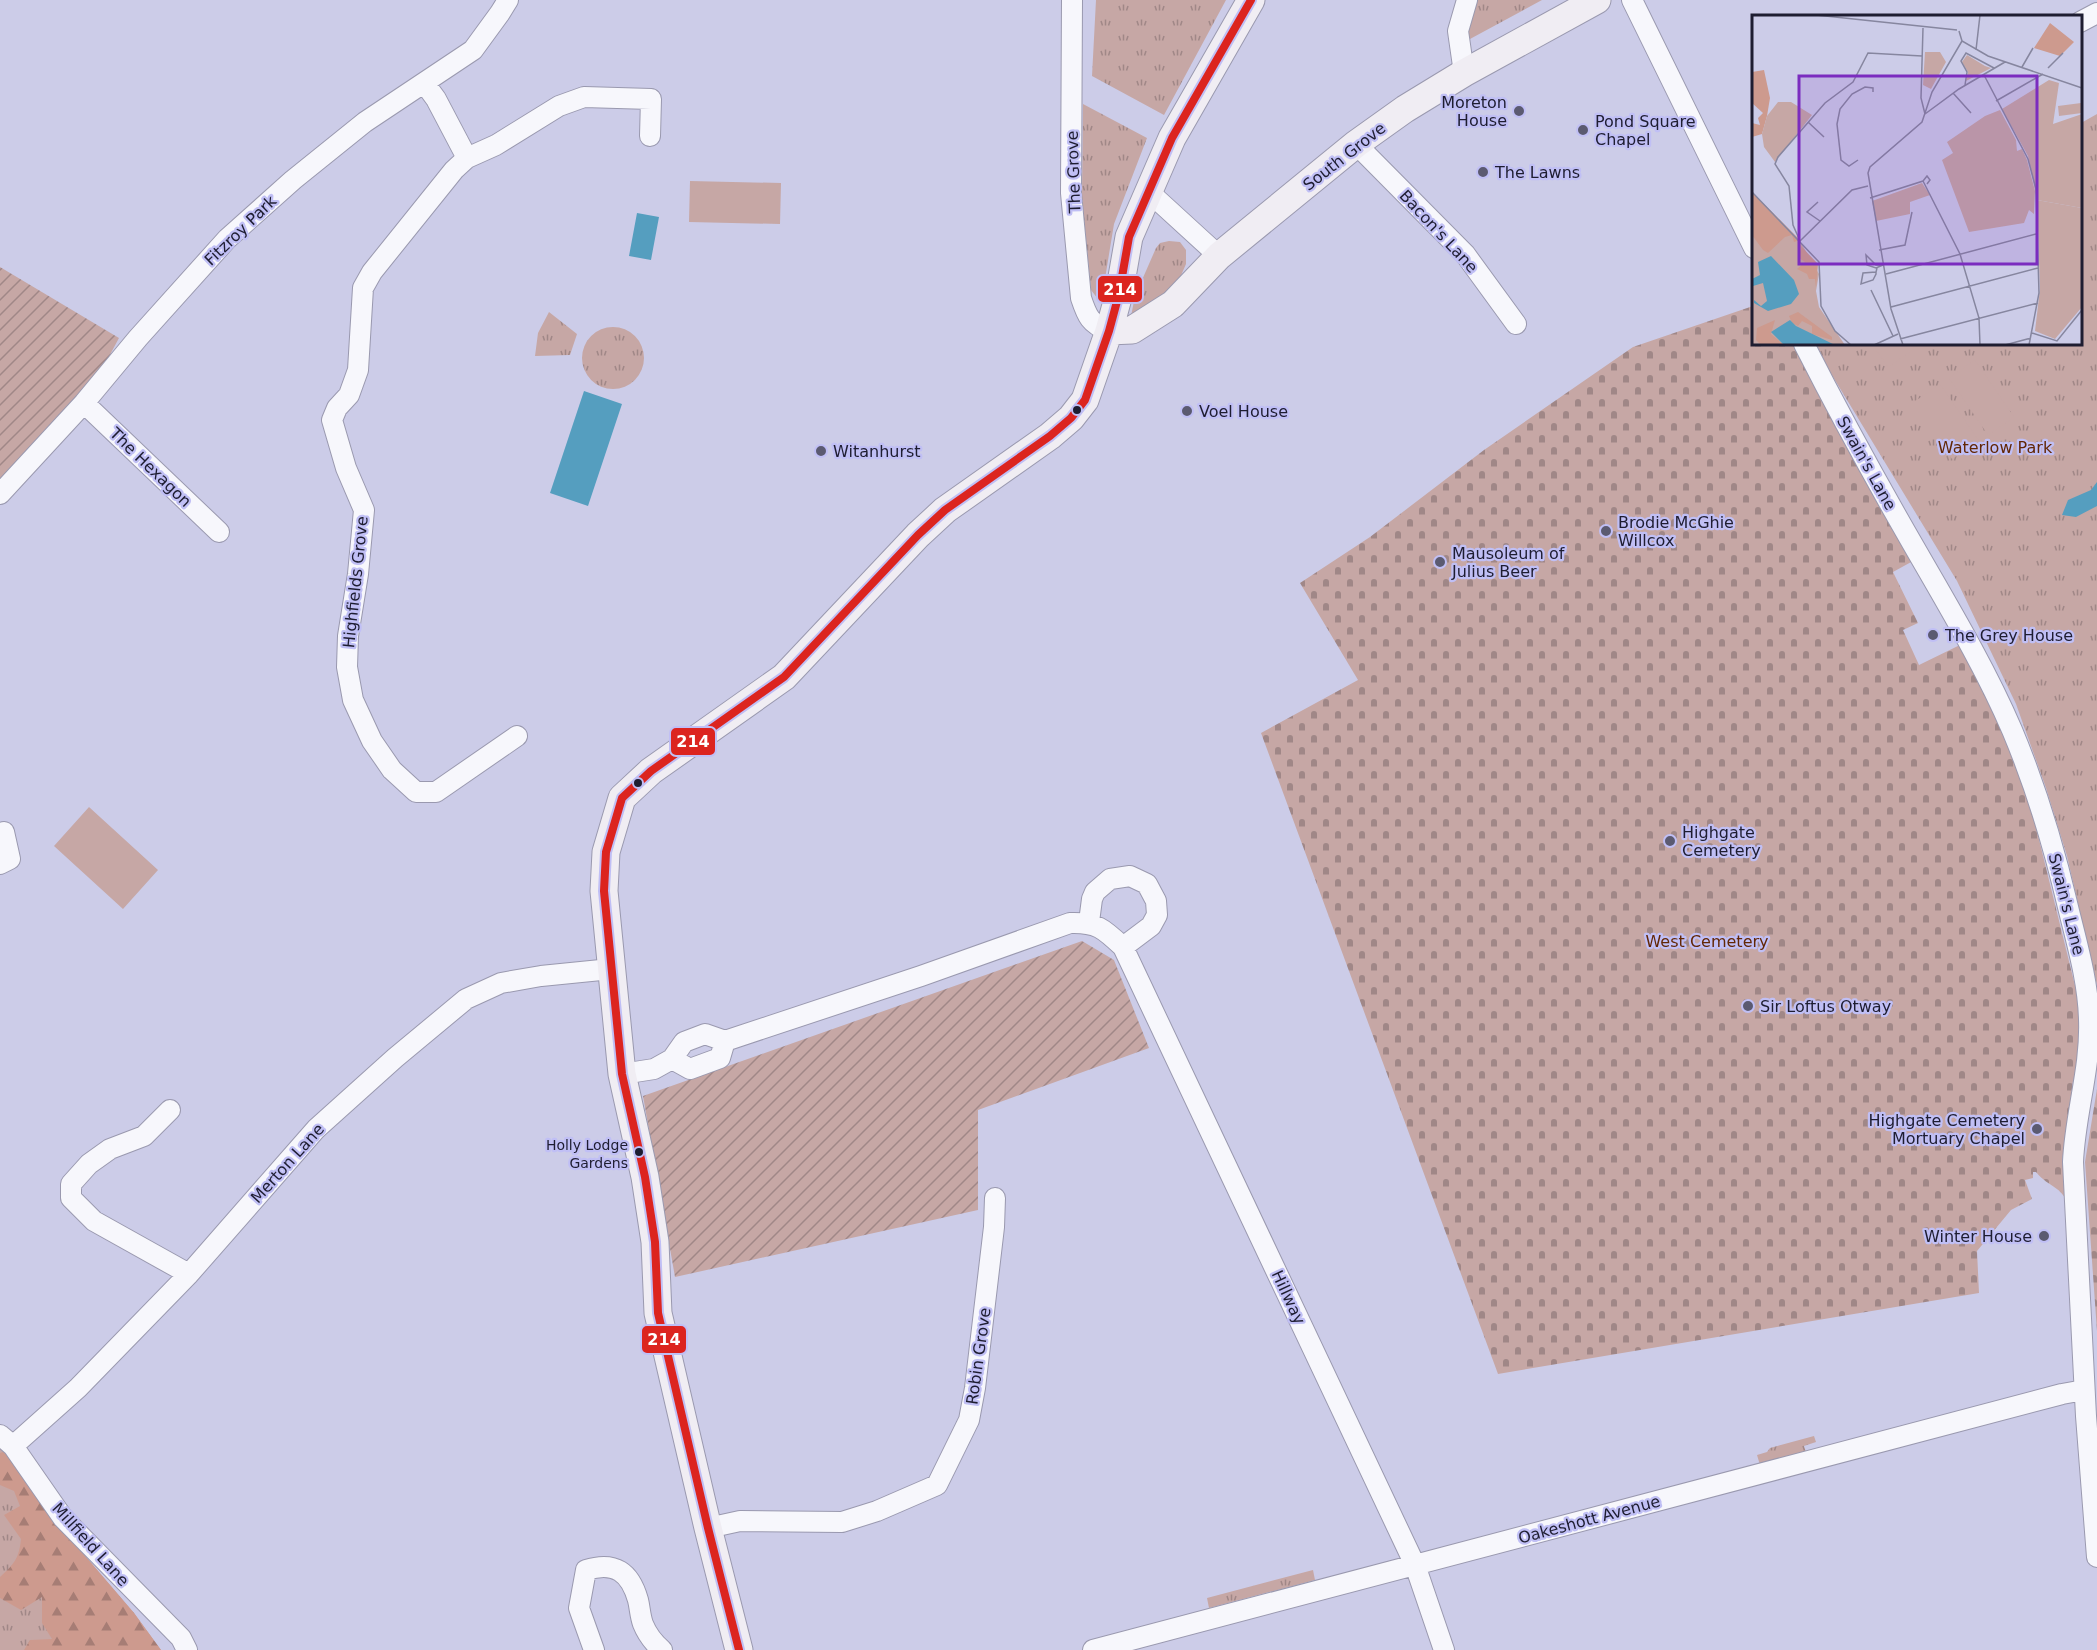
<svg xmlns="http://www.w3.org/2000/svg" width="2097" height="1650" font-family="'DejaVu Sans',sans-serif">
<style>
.grass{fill:url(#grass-tufts)}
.forest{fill:url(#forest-firs)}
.cemetery{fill:url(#cemetery-stones)}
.garden{fill:url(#garden-furrows)}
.pitch{fill:#c6a7a5}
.water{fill:#559ebf}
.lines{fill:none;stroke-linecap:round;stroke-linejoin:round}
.street-casing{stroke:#9a99af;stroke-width:22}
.secondary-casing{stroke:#9a99af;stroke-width:29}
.street{stroke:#f7f7fc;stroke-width:20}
.secondary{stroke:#f0edf3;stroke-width:27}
.bus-1-casing{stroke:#c0bff5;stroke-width:12}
.bus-1{stroke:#dc241f;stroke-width:8}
.poi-dot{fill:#5b5a71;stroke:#c0bff5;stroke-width:2}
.bus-dot{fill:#1e1d31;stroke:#c0bff5;stroke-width:2}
.labels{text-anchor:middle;stroke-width:4.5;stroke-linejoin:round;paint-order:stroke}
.bus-label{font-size:14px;fill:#1e1d31;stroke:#c0bff5;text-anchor:end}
.poi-label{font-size:16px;fill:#1e1d31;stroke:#c0bff5;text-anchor:start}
.street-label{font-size:16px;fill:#1e1d31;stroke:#c0bff5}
.park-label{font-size:16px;fill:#622705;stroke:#c0bff5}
.inset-road{fill:none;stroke:#86869f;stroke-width:1.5}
.view{fill:#7b2cbf;fill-opacity:0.15;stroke:#7b2cbf;stroke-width:3}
.inset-edge{fill:none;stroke:#1e1d31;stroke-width:3}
.line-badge{stroke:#c0bff5;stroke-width:2}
.badge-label{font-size:16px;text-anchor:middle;font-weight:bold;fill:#fff}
</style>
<defs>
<pattern id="grass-tufts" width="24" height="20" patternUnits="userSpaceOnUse" patternTransform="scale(1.5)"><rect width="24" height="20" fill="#c6a7a5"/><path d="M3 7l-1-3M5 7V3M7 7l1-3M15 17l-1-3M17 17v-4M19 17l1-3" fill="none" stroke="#a08787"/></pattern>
<pattern id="forest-firs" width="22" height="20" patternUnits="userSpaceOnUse" patternTransform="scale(1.5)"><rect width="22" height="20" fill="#cd9a8e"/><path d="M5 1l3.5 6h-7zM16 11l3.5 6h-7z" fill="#a67d75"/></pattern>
<pattern id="cemetery-stones" width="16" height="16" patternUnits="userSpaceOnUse" patternTransform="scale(1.5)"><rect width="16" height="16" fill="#c6a7a5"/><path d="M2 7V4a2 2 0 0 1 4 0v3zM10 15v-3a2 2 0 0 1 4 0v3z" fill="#a08787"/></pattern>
<pattern id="garden-furrows" width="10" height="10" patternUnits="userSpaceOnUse" patternTransform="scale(1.5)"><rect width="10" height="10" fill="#c6a7a5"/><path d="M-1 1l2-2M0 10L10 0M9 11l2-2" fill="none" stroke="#a08787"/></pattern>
</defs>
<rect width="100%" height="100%" fill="#cccce8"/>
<path class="grass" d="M1096 0H1226L1164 115 1092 76Z
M1477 0H1542L1470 39 1468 34Z
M1083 104 1147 138 1114 224 1101 303 1091 290 1082 198Z
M2097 114V985L2067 856 2046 788 2016 704 1957 581 1830 372 1816 344H2080L2081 123Z
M1169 241 1180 242 1186 250V264L1176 287 1131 316 1135 296 1156 248 1160 243Z
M549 312 577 334 570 355 535 356 538 333Z
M582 358a31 31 0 1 1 62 0a31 31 0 1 1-62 0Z
M0 1435 57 1523 134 1613 161 1650H0Z
M1814 1436 1816 1442 1804 1446 1806 1452 1760 1465 1757 1455 1767 1452 1770 1448Z
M1313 1570 1315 1580 1209 1608 1207 1598Z"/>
<path class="forest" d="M12 1449 57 1523 134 1613 161 1650H24L30 1640 52 1639 42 1623V1597L21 1610 0 1598V1577C14 1564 19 1559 21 1539L4 1515 20 1506 14 1491 0 1485V1453Z"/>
<path class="cemetery" d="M1753 306 1754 344H1794L1913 561 1893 572 1918 623 1903 630 1919 665 1962 644 2004 735 2032 811 2082 1014 2084 1059 2073 1081 2062 1161 2070 1208C2061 1184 2050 1189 2036 1172H2033V1178L2025 1180 2032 1199 2011 1210 1977 1251 1979 1293 1498 1374 1261 733 1358 680 1300 583 1370 537 1484 450 1633 347Z
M2097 1089V1331L2085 1162Z"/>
<path class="garden" d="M0 267 119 338 84 403 0 494Z
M1082 941 1114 960 1149 1048 978 1110V1210L675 1277 643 1096Z"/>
<path class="pitch" d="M690 181 781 183 780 224 689 222Z
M1872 344H1910L1914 349 1888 367Z
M1975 360 2014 417 1988 435 1949 378Z
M1940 384 1979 441 1952 459 1914 402Z
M89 807 158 870 123 909 54 846Z"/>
<path class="water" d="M637 213 659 217 651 260 629 256Z
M584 391 622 404 588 506 550 493Z
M2097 482V506L2076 517 2062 515 2068 500 2091 490Z"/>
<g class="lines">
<defs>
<path id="street" d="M1072 0 1071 193 1081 298C1087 316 1090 324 1109 331
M1632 0 1754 248
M2080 22 2097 13
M1464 73 1458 31 1467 0
M425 84 436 99 467 158
M1356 144 1465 254 1516 324
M1149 192 1219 256
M1804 344C1838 411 1874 477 1912 543 1947 604 1984 665 2012 730 2036 787 2054 847 2068 907 2077 944 2088 981 2089 1019 2091 1068 2075 1114 2073 1162L2086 1416 2097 1557
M84 403 219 532
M0 494 84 403 138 338 227 239 293 180 365 122 473 50 500 13 508 0
M517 736 436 792H416L392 770 372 741 353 700 347 667 348 636 358 574 364 510 346 468 332 420 337 408 349 395 358 370 363 288 372 272 454 170 467 158 496 145 559 106 584 97 651 99 650 136
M0 864 10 859 4 832
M1089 922 1092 899 1095 892 1110 879 1130 876 1147 884 1156 901 1157 915 1151 926 1123 947
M672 1059 690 1069 720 1058 725 1041
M622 1074 654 1069 672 1059 684 1042 705 1034 725 1041 921 976 1070 923C1097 922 1104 929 1123 947L1415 1565 1444 1650
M170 1110 144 1136 110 1149 89 1164 71 1184V1198L94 1221 189 1274
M0 1435 13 1446 63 1518 181 1638 187 1650
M13 1446 78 1388 189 1274 316 1129 395 1058 466 999 501 983 541 976 611 969
M708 1528 740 1521 842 1522 877 1511 937 1485 969 1420 975 1388 994 1227 995 1198
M594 1650 579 1608 586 1570C615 1561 630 1572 638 1600 640 1608 640 1616 643 1624 647 1634 654 1643 662 1650
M1093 1650 2062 1394 2084 1390"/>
<path id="secondary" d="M1109 331 1132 330 1173 304 1219 256 1356 144 1405 109 1464 73 1597 0
M739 1650 708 1528 658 1313 655 1242 645 1177 622 1074 604 891 606 852 622 798 651 771 784 677 918 535 945 510 1050 436 1071 418 1085 400 1109 331 1119 294 1129 237 1172 138 1251 0"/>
</defs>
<use href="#street" class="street-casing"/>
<use href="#secondary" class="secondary-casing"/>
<use href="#street" class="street"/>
<use href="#secondary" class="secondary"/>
<defs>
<path id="bus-1" d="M739 1650 708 1528 658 1313 655 1242 645 1177 622 1074 604 891 606 852 622 798 651 771 784 677 918 535 945 510 1050 436 1071 418 1085 400 1109 331 1119 294 1129 237 1172 138 1251 0"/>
</defs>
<use href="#bus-1" class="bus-1-casing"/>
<use href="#bus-1" class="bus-1"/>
</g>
<g class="poi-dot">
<circle cx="1519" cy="111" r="6"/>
<circle cx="1583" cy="130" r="6"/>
<circle cx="1483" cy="172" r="6"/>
<circle cx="1187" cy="411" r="6"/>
<circle cx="821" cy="451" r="6"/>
<circle cx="1606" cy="531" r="6"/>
<circle cx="1440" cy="562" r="6"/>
<circle cx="1933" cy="635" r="6"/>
<circle cx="1670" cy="841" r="6"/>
<circle cx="1748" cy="1006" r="6"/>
<circle cx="2037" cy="1129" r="6"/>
<circle cx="2044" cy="1236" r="6"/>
</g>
<g class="bus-dot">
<circle cx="1077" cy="410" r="5"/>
<circle cx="638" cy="783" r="5"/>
<circle cx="639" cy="1152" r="5"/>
</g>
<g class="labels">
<g class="bus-label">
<text x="628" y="1150">Holly Lodge<tspan x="628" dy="18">Gardens</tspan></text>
</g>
<g class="poi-label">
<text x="1507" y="108" text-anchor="end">Moreton<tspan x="1507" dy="18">House</tspan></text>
<text x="1595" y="127">Pond Square<tspan x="1595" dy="18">Chapel</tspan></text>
<text x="1495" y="178">The Lawns</text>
<text x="1199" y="417">Voel House</text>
<text x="833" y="457">Witanhurst</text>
<text x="1618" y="528">Brodie McGhie<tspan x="1618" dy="18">Willcox</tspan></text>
<text x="1452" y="559">Mausoleum of<tspan x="1452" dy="18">Julius Beer</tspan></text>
<text x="1945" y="641">The Grey House</text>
<text x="1682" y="838">Highgate<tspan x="1682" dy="18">Cemetery</tspan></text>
<text x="1760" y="1012">Sir Loftus Otway</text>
<text x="2025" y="1126" text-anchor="end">Highgate Cemetery<tspan x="2025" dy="18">Mortuary Chapel</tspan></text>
<text x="2032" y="1242" text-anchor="end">Winter House</text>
</g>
<g class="street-label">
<text transform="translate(1344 156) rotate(-38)" y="6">South Grove</text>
<text transform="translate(1073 172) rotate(-92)" y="6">The Grove</text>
<text transform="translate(240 230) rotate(-44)" y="6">Fitzroy Park</text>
<text transform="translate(1439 231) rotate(47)" y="6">Bacon's Lane</text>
<text transform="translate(1867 463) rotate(61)" y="6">Swain's Lane</text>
<text transform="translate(151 467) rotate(44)" y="6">The Hexagon</text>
<text transform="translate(355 582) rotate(-84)" y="6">Highfields Grove</text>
<text transform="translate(2067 904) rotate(76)" y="6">Swain's Lane</text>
<text transform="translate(287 1163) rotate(-48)" y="6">Merton Lane</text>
<text transform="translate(1289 1297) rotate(65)" y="6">Hillway</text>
<text transform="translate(978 1356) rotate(-82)" y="6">Robin Grove</text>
<text transform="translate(1589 1519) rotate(-15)" y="6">Oakeshott Avenue</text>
<text transform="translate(91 1544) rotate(48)" y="6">Millfield Lane</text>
</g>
<g class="park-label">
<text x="1995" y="453">Waterlow Park</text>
<text x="1707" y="947">West Cemetery</text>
</g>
</g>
<g transform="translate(1752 15)">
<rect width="330" height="330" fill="#cccce8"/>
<path d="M173 37H188L194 47 179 74 171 70ZM215 40 233 51 239 53 214 66 216 57 210 47ZM297 65 307 68 301 109 330 99V193L285 185 276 141 250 94ZM329 88 330 98 307 101 306 91ZM0 177 48 226 67 259 64 276 67 292 93 330H0Z" fill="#c6a7a5"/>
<path d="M298 8 322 27 308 41 282 33ZM12 55 18 83 15 101 10 119 0 122V108L8 110 6 103 11 98 0 88V57ZM0 177 48 225 42 227 40 220 33 222 16 238 11 235 0 220ZM45 227 66 249 64 272 63 264H57L55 259 45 254 53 247 47 243 49 232ZM46 297 80 322V325L60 319V311L50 306 46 311 40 308 37 301ZM23 305 19 319 32 330 8 329 4 325 5 313Z" fill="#cd9a8e"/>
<path d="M248 95 264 125 265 136 270 134 275 145 283 176 282 199 277 195 272 208 217 217 190 145 201 138 195 127 233 101ZM285 185 330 193V292L303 324 283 316 288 274Z" fill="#c6a7a5"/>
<path d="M26 87H39L60 100 23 147 12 132 10 119 15 101ZM170 168 178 180 158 187V199L124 206 120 186Z" fill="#c6a7a5"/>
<path d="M19 241 42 265 47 279 39 289 16 296 2 288V285L9 291 15 286 11 268 1 271 0 280V264L8 260 6 247ZM38 305 44 311 83 330H32L19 317Z" fill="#559ebf"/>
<path class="inset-road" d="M64 0 205 15M171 13 169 83 173 99M207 16 210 26 236 41 330 73M224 35 228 0M270 52 281 33M296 53 311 38M232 60 276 144 284 174 287 278 277 330M213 70 215 57 209 46 214 38 242 53M201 78 219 98M244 86 291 59M173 99 207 74 253 47M56 107 72 122M106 145 97 151 89 145 85 109 88 94 100 79 113 72 121 73V77M171 166 208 239 227 303 228 330M0 177 67 247 69 291 83 316 99 330M118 183 171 166 175 161 178 165 175 169M66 187 55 197 68 206M48 226 41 210 37 171 23 149 26 142 73 88 101 67 116 38 170 41M48 226 100 175 116 171M127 235 153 230 160 197M114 240 124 250H131L124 253 115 250ZM124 257 111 258 109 269 121 265 124 259V257L125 253M134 259 284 219M119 275 141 321M139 292 286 253M280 318 305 326 330 295M148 324 286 288M122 330 146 319M151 330 139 294 116 158 118 152 170 107 180 77 210 26M253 330 279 323"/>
<path class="view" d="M47 61H285V249H47Z"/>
<rect width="330" height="330" class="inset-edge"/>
</g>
<g class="line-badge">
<rect x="1097" y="275" width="46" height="28" rx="6" fill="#dc241f"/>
<rect x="670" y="727" width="46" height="29" rx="6" fill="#dc241f"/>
<rect x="641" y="1325" width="46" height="29" rx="6" fill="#dc241f"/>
</g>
<g class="badge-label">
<text x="1120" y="295">214</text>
<text x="693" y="747">214</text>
<text x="664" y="1345">214</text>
</g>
</svg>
